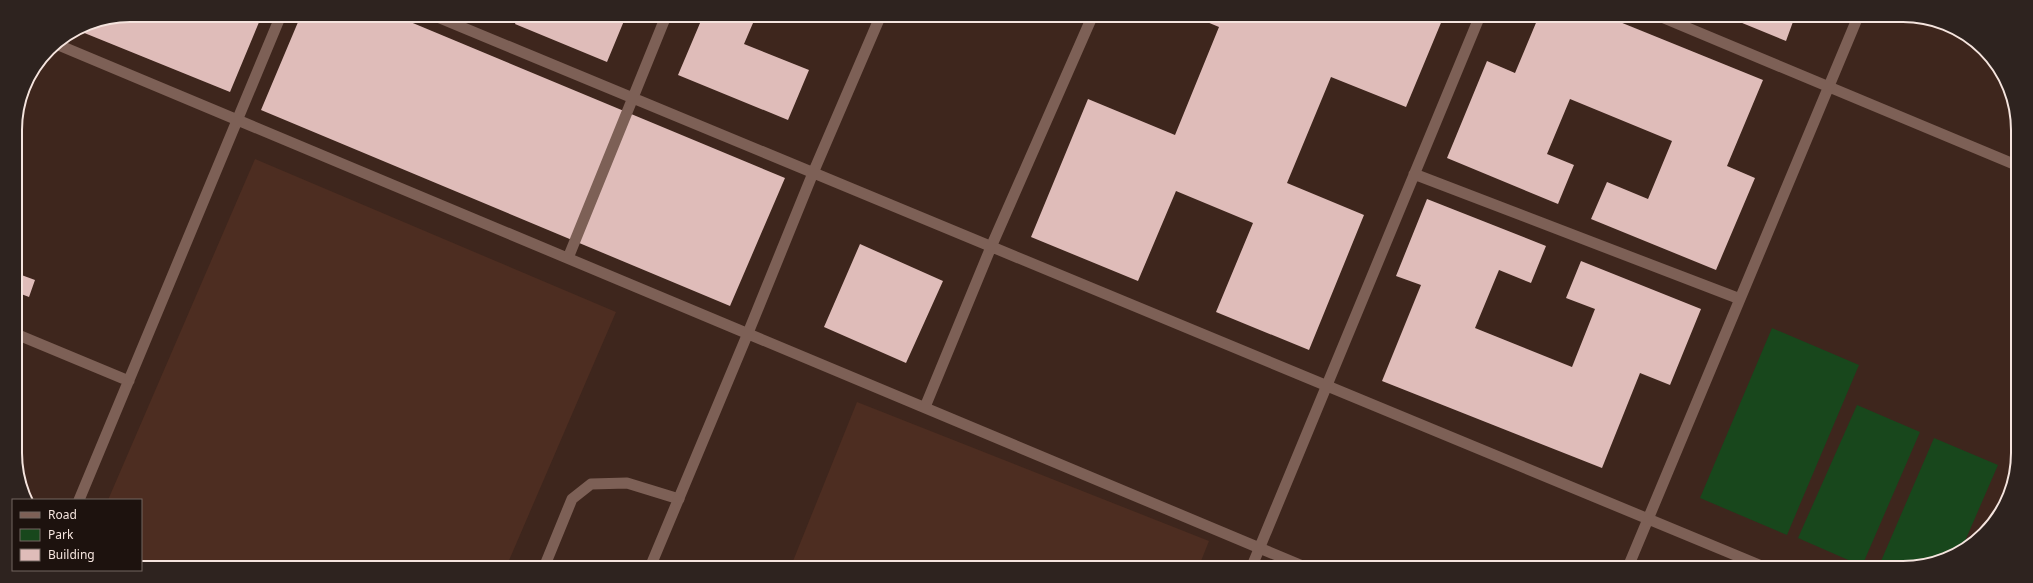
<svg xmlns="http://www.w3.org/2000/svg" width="2033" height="583" font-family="'Noto Sans',sans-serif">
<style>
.built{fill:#4d2d21}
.green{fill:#18471c}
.building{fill:#dfbcb9}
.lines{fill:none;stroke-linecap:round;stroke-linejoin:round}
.service{stroke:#7d6056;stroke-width:11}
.minor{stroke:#7d6056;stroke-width:11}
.rim{fill:none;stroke:#f5e4de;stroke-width:2}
</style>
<rect width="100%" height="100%" fill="#3e261d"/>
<path class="built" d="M255 159 616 312 507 565 141 564V500H108Z
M857 402 1209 541 1199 566H791Z"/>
<path class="green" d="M1772 328 1859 365 1787 535 1700 498Z
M1857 405 1920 432 1862 566 1798 538Z
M1934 438 1998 465 1962 548 1910 568H1878Z"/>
<path class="building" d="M130 15H262L230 92 77 30 86 24Z
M301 15 396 16 785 178 730 306 261 110Z
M518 16H626L607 62 515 24Z
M703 16H756L744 44 809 70 788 120 678 75Z
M1195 17 1443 18 1406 107 1331 77 1287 183 1364 215 1309 350 1216 312 1253 223 1176 191 1138 281 1031 237 1088 99 1175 135 1219 27Z
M1538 18H1610L1763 80 1727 166 1755 178 1716 270 1591 219 1607 182 1648 199 1672 141 1570 99 1547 154 1574 165 1558 204 1447 158 1487 61 1515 73Z
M1730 18 1794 19 1786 41Z
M1427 199 1546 246 1531 283 1499 270 1475 328 1572 367 1595 309 1566 298 1581 261 1701 309 1670 385 1640 373 1602 468 1382 381 1421 285 1396 276Z
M860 244 943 281 906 363 824 327Z
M16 273 35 280 29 297 16 292Z"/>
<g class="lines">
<path class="service" d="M545 565 572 499 591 484 627 483 679 499"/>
<path class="minor" d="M435 16 1764 567
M1664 18 2016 165
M56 44 1305 567
M1414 174 1740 299
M568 258 666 16
M16 334 129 381
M925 407 991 247 1092 17
M79 500 281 15
M651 565 748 333 813 173 880 17
M1252 566 1479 18
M1628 567 1857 19"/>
</g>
<path d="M0 0H2033V583H0ZM130 22H1903A108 108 0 0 1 2011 130V453A108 108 0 0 1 1903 561H130A108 108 0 0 1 22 453V130A108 108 0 0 1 130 22Z" fill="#2e231f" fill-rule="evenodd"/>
<path class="rim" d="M130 22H1903A108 108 0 0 1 2011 130V453A108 108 0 0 1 1903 561H130A108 108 0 0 1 22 453V130A108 108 0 0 1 130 22Z"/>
<rect x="12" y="499" width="130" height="72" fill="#1d120e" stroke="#736661"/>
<rect x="20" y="512" width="20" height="6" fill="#7d6056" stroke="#736661"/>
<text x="48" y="519" font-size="12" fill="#f5e4de">Road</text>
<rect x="20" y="529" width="20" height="12" fill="#18471c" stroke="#736661"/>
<text x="48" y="539" font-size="12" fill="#f5e4de">Park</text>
<rect x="20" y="549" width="20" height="12" fill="#dfbcb9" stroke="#736661"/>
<text x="48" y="559" font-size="12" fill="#f5e4de">Building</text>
</svg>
